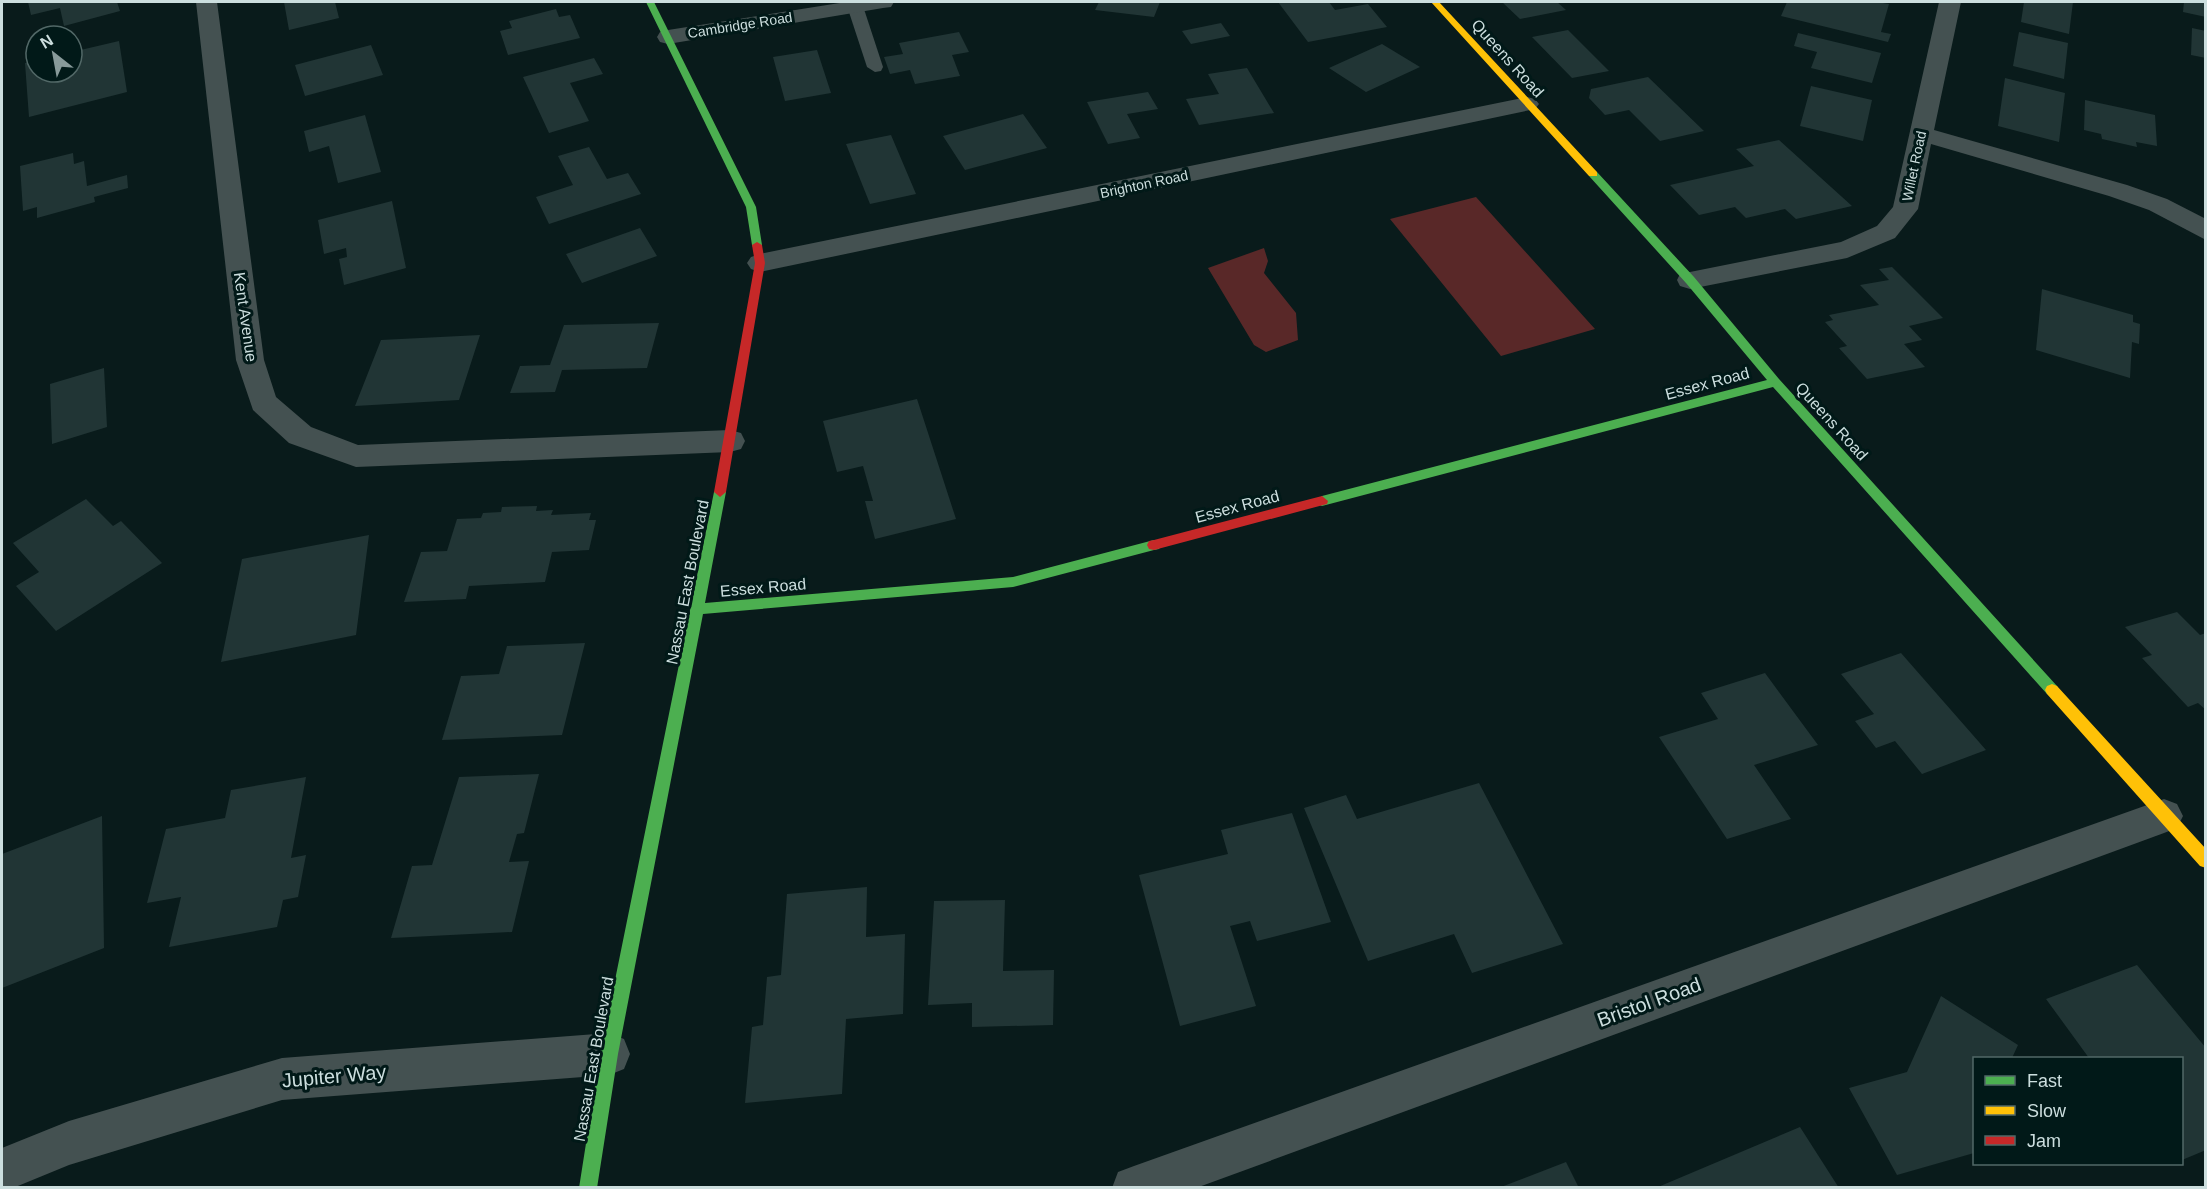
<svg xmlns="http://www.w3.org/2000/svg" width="2207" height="1189" font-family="Arial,sans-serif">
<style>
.green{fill:#592828}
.building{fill:#213535}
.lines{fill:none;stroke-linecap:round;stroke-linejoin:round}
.lane{fill:#445151;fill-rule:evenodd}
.street{fill:#445151;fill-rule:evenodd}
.fast{fill:#4caf50;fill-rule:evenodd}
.slow{fill:#ffc107;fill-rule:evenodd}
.jam{fill:#c62828;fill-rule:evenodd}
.labels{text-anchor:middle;stroke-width:6;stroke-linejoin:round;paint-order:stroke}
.far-street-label{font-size:14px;fill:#ccdede;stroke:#011918}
.street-label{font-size:16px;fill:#ccdede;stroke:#011918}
.near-street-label{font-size:20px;fill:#ccdede;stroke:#011918}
</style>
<rect width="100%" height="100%" fill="#091b1b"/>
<path class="green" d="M1476 197 1595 329 1501 356 1390 219Z
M1264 248 1268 261 1264 273 1296 313 1298 340 1266 352 1254 345 1208 268Z"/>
<path class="building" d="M28 2H117L120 11 64 26 60 8 31 15Z
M284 2H335L339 18 289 30Z
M1099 2H1160L1154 17 1095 10Z
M1278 2H1329L1335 10 1368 4 1387 27 1308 42Z
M1502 2H1557L1566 10 1520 19Z
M1787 2H1877L1889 4 1881 32 1891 34 1888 42 1781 16Z
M2024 2H2073L2069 34 2021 22Z
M2184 2H2206V17L2183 12Z
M556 9 559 17 570 15 580 38 508 55 500 31 512 28 509 21Z
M1221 23 1230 36 1191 44 1182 31Z
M2192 28 2206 31V58L2191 55Z
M1568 30 1609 71 1572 78 1532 37Z
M959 32 969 52 952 55 960 76 915 84 910 70 890 74 884 57 903 54 899 43Z
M2019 32 2068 43 2064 79 2013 66Z
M1798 33 1881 53 1872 83 1811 68 1817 52 1794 46Z
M119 41 127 92 29 117 25 63 36 61V72H72V52Z
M1382 44 1420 67 1366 92 1329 68Z
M371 45 383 75 305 96 295 65Z
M817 50 831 93 785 101 773 57Z
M594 58 603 74 570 83 589 121 549 133 523 77Z
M1247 68 1274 113 1199 125 1186 99 1219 94 1208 74Z
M1648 77 1704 131 1660 141 1629 110 1605 115 1589 98 1591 89Z
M2005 78 2065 93 2059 142 1998 126Z
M1811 86 1872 100 1863 141 1800 126Z
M1148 92 1158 109 1127 114 1140 138 1108 144 1087 102Z
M2085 100 2155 115 2157 146 2136 142 2137 147 2102 139 2101 134 2084 130Z
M1023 114 1047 148 965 170 943 136Z
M365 115 381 172 338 183 329 146 309 152 304 131Z
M891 135 916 194 870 204 846 144Z
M1779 140 1852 206 1796 219 1785 209 1746 218 1735 207 1699 215 1670 185 1754 166 1736 149Z
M589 147 607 179 628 173 641 194 549 224 536 197 573 185 558 156Z
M73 153 74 164 84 161 87 186 127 175 128 188 94 197 95 202 37 218V207L23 211 20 166Z
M392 201 406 268 344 285 339 259 347 257 346 248 324 254 318 220Z
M640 228 657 256 582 283 566 254Z
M1892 267 1943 318 1909 326 1922 340 1904 344 1925 367 1867 379 1839 348 1847 346 1825 322 1833 320 1829 315 1879 305 1860 285 1889 280 1879 269Z
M2042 289 2133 315V322L2140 324 2139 344 2132 342 2130 378 2036 350Z
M659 323 647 368 562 370 555 392 510 393 520 366 550 365 564 325Z
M480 335 459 400 355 406 381 340Z
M104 368 107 427 52 444 50 384Z
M917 399 956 519 875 539 865 501H873L863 466 837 472 823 421Z
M86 499 113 526 121 521 162 563 56 631 16 586 39 572 13 543Z
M537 506 536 511 553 510 551 515 591 513 589 520H596L589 550 552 552 545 582 469 586 466 599 404 602 421 552 447 551 457 519 481 518 483 513 501 512 502 507Z
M369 535 356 635 221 662 242 559Z
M2177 612 2200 635 2206 633V710L2198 703 2188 707 2142 658 2152 655 2125 627Z
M585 643 562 735 442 740 461 676 499 674 507 646Z
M1901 653 1986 750 1922 774 1895 741 1876 748 1855 721 1874 714 1841 674Z
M1765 673 1818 745 1754 765 1791 819 1727 839 1659 737 1718 719 1701 693Z
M539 774 524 833 517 834 509 862 529 861 512 932 391 938 412 866 432 865 459 777Z
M306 777 291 858 306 855 298 897 283 900 277 927 169 947 181 897 147 903 166 829 225 818 231 790Z
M1479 783 1563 944 1472 973 1454 934 1368 961 1304 808 1346 795 1357 819Z
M1292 813 1331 922 1257 941 1250 921 1230 926 1256 1006 1180 1026 1139 875 1228 854 1221 830Z
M102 816 104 948 2 988V854Z
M867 887 866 937 905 934 903 1014 846 1019 842 1094 745 1103 752 1027 763 1025 767 977 781 975 787 894Z
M1005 900 1003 971 1054 970 1053 1025 972 1027V1003L928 1005 934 901Z
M2137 965 2206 1048V1150L2182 1160V1058H2089L2046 999Z
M1941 996 2018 1045 2012 1058H1974V1153L1897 1175 1849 1088 1907 1072Z
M1800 1127 1839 1188H1658V1187Z
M1566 1162 1579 1188H1501V1187Z"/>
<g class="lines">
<path class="lane" d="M856 2 863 6 883 67 881 71 875 72 867 67 847 6Z"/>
<path class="street" d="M196 2H217L264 360 276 397 311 427 358 445 730 430 741 433 745 441 741 449 730 452 356 467 289 443 253 410 236 360Z
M846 2H894L891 7 883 8 668 44 660 42 657 37 660 32 668 30Z
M1939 2H1961L1934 130 2127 185 2167 199 2206 219V240L2149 210 2109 196 1931 144 1918 209 1895 238 1847 258 1690 289 1680 286 1677 280 1680 274 1841 242 1877 226 1893 207Z
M1527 97 1535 99 1539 104 1535 109 760 272 751 269 747 263 751 257 760 254Z
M2164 799 2177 804 2183 816 2177 828 2164 833 1196 1188H1112L1118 1172 1134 1166Z
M609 1033 624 1039 630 1054 624 1069 609 1075 282 1100 69 1165 13 1188H2V1148L69 1121 282 1058Z"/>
<path class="fast" d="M646 2H654L756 207 762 245 761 247H753L752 245 746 207Z
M1593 171 1597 172 1694 277 1779 379 2057 686 2059 690 2057 694 2052 696 2047 694 1773 387 1322 506 1317 504 1316 501 1322 496 1767 380 1686 283 1589 176V172Z
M720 487 726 492 705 603 1013 577 1154 540 1159 541 1161 545 1159 549 1154 550 1013 587 703 614 618 1054 597 1188H579L600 1054 714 492Z"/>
<path class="slow" d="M1431 2H1439L1597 172V176H1589Z
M2052 684 2057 686 2206 849V868L2200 866 2047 694 2045 690 2047 686Z"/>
<path class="jam" d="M757 242 762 245 765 263 726 492 720 497 714 492 755 263 752 245Z
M1322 496 1328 501 1327 504 1154 550 1149 549 1147 545 1149 541 1154 540Z"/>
</g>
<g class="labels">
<g class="far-street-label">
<text transform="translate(740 25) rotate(-9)" y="5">Cambridge Road</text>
<text transform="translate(1914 166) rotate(-78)" y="5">Willet Road</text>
<text transform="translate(1144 184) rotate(-12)" y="5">Brighton Road</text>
</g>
<g class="street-label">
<text transform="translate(1508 58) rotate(48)" y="6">Queens Road</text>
<text transform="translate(246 317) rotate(82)" y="6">Kent Avenue</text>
<text transform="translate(1707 383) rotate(-15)" y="6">Essex Road</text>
<text transform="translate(1832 421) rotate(48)" y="6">Queens Road</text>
<text transform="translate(1237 506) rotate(-15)" y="6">Essex Road</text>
<text transform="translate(687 582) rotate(-79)" y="6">Nassau East Boulevard</text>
<text transform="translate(763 587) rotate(-5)" y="6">Essex Road</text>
<text transform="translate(593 1059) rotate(-80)" y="6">Nassau East Boulevard</text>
</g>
<g class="near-street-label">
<text transform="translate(1649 1002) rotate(-20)" y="7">Bristol Road</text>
<text transform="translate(334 1076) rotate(-5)" y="7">Jupiter Way</text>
</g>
</g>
<rect width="2207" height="1189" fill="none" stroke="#ccdede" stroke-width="6"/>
<rect x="1973" y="1057" width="210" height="108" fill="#011918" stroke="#526867" stroke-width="1.5"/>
<rect x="1985" y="1076" width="30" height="9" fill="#4caf50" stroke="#526867" stroke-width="1.5"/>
<text x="2027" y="1087" font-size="18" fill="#ccdede">Fast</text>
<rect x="1985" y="1106" width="30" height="9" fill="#ffc107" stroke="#526867" stroke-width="1.5"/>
<text x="2027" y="1117" font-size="18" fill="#ccdede">Slow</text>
<rect x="1985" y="1136" width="30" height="9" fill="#c62828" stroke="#526867" stroke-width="1.5"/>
<text x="2027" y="1147" font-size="18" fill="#ccdede">Jam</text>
<g transform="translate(54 54) rotate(329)"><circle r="28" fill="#011918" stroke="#526867" stroke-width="1.5"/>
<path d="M0-4.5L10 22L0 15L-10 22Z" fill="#889a9a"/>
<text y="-9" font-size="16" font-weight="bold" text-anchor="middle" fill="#ccdede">N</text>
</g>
</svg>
